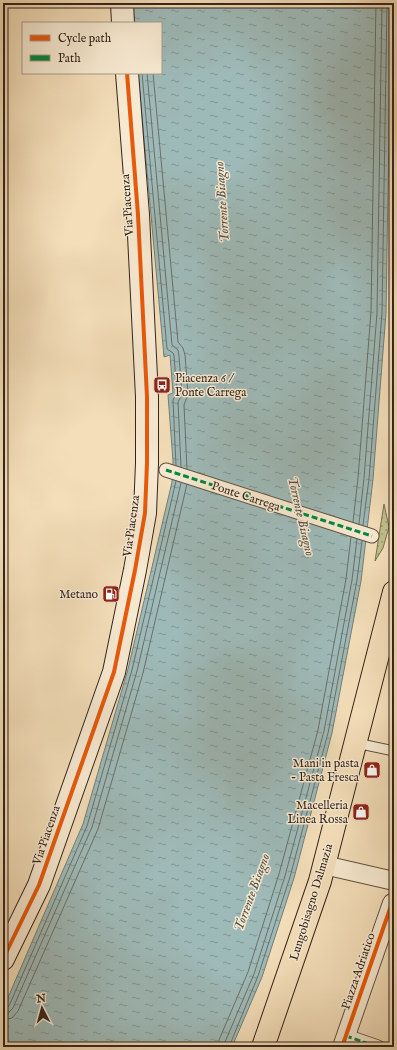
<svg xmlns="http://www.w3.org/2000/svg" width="397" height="1050" font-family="'IM FELL English',serif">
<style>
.grass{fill:url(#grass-dots);stroke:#7a7253}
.water{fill:url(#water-ripples);stroke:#747e79}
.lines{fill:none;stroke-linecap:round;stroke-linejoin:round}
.shore{stroke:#6a6f6a;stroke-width:1}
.service-casing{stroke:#645242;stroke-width:11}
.pedestrian-casing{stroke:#645242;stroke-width:15}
.minor-casing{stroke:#645242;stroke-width:20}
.secondary-casing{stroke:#35241b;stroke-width:24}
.primary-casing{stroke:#35241b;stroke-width:24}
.service{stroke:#f7ead2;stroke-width:9}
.pedestrian{stroke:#f7ead2;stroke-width:13}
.minor{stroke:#f7ead2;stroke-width:18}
.secondary{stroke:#f7ead2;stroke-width:22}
.primary{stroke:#f3deb9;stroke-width:22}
.quiet{stroke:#00873e;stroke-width:3;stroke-dasharray:6 3;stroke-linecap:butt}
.cycleway-casing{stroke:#f7ead2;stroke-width:6}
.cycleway{stroke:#e8590c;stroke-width:4}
.labels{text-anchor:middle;stroke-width:3;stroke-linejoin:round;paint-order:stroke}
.street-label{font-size:12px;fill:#35241b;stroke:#f7ead2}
.poi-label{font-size:12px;fill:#35241b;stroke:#f7ead2;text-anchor:end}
.water-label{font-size:13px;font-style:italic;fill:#54514a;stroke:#f7ead2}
</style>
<defs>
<pattern id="grass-dots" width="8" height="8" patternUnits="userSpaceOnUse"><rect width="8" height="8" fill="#c0c08b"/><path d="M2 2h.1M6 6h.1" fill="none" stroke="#9d9c71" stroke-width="1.8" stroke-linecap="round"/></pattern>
<pattern id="water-ripples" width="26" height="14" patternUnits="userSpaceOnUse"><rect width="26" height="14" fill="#9ebab8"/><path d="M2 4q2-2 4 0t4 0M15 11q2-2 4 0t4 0" fill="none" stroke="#829795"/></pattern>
</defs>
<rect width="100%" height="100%" fill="#f3deb9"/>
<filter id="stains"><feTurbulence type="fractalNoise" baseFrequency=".005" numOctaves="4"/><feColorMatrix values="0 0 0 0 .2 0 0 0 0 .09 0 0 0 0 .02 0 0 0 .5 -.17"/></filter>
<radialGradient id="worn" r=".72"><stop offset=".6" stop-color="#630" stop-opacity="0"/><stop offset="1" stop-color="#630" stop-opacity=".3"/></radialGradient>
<path class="grass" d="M384 504 389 527 383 548 375 561Z"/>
<path class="water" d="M132 3H391L386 313 373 479 361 581 332 733 294 878 262 977 232 1047H3V1009L83 824 128 669 172 482 173 461 168 395 173 393 170 355 164 357 138 73H161V23H134Z"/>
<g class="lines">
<path class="shore" d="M142 73 167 349 173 353 174 356 177 393 173 400 176 465
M147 73 172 345 178 350 179 356 182 394 178 402 181 467
M153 73 178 342 183 348 185 355 188 394 184 405 187 469
M353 522 358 478 371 312 376 3
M359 524 364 478 377 313 382 3
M363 525 369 479 382 313 387 3
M3 1009 7 1008 9 1006 87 826 132 670 176 481
M3 1014 9 1012 13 1008 92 827 137 671 181 483
M3 1020 12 1018 18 1011 98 829 143 673 187 484
M218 1047 219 1040 248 972 279 874 318 730 346 579 351 537
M224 1047 225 1042 254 974 285 876 324 731 352 580 357 539
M229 1047 258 976 290 877 328 733 357 580 362 541"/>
<defs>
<path id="service" d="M356 743 394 751"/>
<path id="pedestrian" d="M166 470 372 536
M346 1036 378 1047"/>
<path id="minor" d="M324 865 394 881
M342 1047 392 903 394 904"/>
<path id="secondary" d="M122 3 123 23
M3 959 39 885 114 672 135 570 145 513 147 463V397L138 215 127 73"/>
<path id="primary" d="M263 1047 320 881 394 592"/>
</defs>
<use href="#service" class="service-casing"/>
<use href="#pedestrian" class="pedestrian-casing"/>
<use href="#minor" class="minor-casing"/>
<use href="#secondary" class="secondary-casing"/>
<use href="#primary" class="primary-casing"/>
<use href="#service" class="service"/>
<use href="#pedestrian" class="pedestrian"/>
<use href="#minor" class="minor"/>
<use href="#secondary" class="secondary"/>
<use href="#primary" class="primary"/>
<path class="quiet" d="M166 470 372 536
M346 1036 378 1047"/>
<defs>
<path id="cycleway" d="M3 959 39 885 114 672 135 570 145 513 147 463V397L138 215 127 73
M342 1047 392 903 394 904"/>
</defs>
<use href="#cycleway" class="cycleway-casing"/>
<use href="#cycleway" class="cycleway"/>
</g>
<defs>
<symbol id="bus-square" viewBox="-11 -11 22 22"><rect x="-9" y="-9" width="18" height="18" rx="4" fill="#8f2418" stroke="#f7ead2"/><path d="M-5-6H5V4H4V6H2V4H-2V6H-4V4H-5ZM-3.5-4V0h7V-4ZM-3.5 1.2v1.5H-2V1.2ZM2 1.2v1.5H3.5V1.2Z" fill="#fff"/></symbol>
<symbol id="fuel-square" viewBox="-11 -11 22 22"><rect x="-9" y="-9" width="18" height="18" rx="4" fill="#8f2418" stroke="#f7ead2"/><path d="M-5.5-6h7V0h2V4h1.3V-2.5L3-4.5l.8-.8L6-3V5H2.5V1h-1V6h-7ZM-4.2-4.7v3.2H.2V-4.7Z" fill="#fff"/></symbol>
<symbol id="shop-square" viewBox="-11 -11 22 22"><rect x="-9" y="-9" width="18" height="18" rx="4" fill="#8f2418" stroke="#f7ead2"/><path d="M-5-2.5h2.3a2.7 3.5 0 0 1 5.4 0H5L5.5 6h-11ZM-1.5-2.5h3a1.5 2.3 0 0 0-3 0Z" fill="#fff"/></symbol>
</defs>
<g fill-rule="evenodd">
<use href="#bus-square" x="152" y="375" width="20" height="20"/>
<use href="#fuel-square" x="101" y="584" width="20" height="20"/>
<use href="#shop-square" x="362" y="760" width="20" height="20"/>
<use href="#shop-square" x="351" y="802" width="20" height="20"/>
</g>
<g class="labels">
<g class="street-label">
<text transform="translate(127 205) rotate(-94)" y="4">Via Piacenza</text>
<text transform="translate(246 496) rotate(18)" y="4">Ponte Carrega</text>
<text transform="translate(131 526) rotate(-82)" y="4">Via Piacenza</text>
<text transform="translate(46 835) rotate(-71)" y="4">Via Piacenza</text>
<text transform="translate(311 902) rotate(-73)" y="4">Lungobisagno Dalmazia</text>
<text transform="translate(358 971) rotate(-71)" y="4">Piazza Adriatico</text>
</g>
<g class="poi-label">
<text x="175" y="382" text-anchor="start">Piacenza 6 /<tspan x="175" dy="14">Ponte Carrega</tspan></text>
<text x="98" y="598">Metano</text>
<text x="359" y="767">Mani in pasta<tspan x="359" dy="14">- Pasta Fresca</tspan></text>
<text x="348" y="809">Macelleria<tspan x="348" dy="14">Linea Rossa</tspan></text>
</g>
<g class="water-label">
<text transform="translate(221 202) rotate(-94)" y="5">Torrente Bisagno</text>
<text transform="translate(302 516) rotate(77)" y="5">Torrente Bisagno</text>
<text transform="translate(251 892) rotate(-70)" y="5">Torrente Bisagno</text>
</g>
</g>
<rect width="397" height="1050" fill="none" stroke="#f3deb9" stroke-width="16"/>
<rect x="4" y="4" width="389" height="1042" fill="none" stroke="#35241b" stroke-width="2"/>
<rect x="8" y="8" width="381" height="1034" fill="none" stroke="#35241b"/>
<rect x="22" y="22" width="140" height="52" fill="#f7ead2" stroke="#a99b89"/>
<rect x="30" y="35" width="20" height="6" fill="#e8590c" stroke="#a99b89"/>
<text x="58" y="42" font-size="12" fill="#35241b">Cycle path</text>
<rect x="30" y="55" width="20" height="6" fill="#00873e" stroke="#a99b89"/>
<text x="58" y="62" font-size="12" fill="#35241b">Path</text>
<g transform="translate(42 1008) rotate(354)" stroke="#f7ead2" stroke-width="3" paint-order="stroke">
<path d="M0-3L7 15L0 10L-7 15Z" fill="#35241b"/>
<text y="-6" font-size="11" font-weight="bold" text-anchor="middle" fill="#35241b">N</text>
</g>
<rect width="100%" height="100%" filter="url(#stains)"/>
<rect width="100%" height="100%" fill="url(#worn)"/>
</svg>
